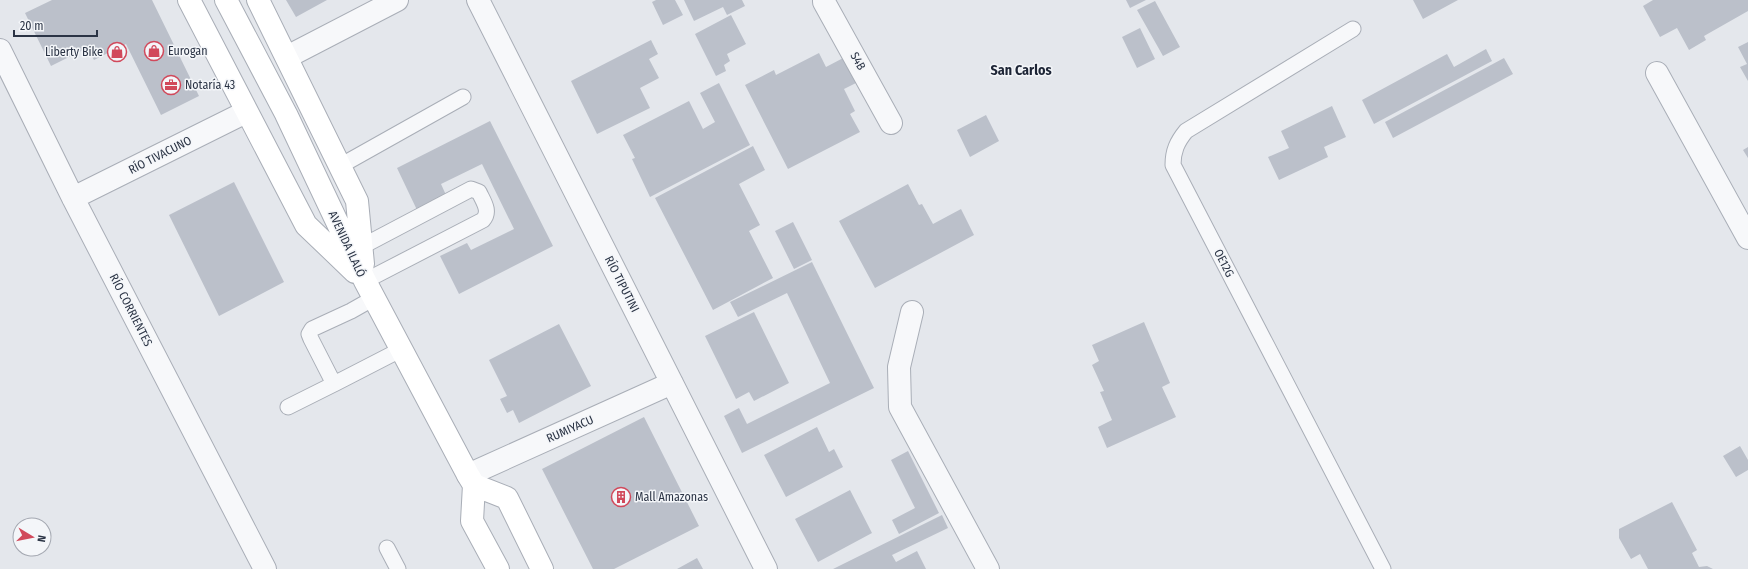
<svg xmlns="http://www.w3.org/2000/svg" width="1748" height="569" viewBox="0 0 1748 569" font-family="'Fira Sans Condensed',sans-serif">
	<style>
		.building { fill: #bbc0ca }
		.lines { fill: none; stroke-linecap: round; stroke-linejoin: round }
		.lane-casing { stroke: #a9aeb7; stroke-width: 17 }
		.street-casing { stroke: #a9aeb7; stroke-width: 24 }
		.secondary-casing { stroke: #a9aeb7; stroke-width: 24 }
		.lane { stroke: #f7f8fa; stroke-width: 15 }
		.street { stroke: #f7f8fa; stroke-width: 22 }
		.secondary { stroke: #fff; stroke-width: 22 }
		.labels { text-anchor: middle; dominant-baseline: central; stroke-width: 3; stroke-linejoin: round; paint-order: stroke }
		.poi-label { font-size: 12px; fill: #2b3445; stroke: #f4f6f9; text-anchor: start }
		.street-label { font-size: 12px; fill: #2b3445; stroke: #f4f6f9 }
		.quarter-label { font-size: 14px; font-weight: bold; fill: #1d2536; stroke: #f4f6f9 }
	</style>
	<rect width="100%" height="100%" fill="#e4e7ec"/>
	<path class="building" d="M52,0h100l47,96 -38,19 -35,-71 -32,16 -7,-12 -36,18 -26,-53z
		M286,0h41l-31,17z
		M656,0h19l8,15 -20,10 -11,-23z
		M684,0h58l3,6 -18,9 -4,-8 -29,14z
		M1126,0h20l-16,8z
		M1413,0h45l-35,19z
		M1653,0h95v11l-44,25 2,4 -17,10 -12,-22 -17,9 -17,-31z
		M1155,1l25,46 -17,9 -26,-46z
		M731,15l15,29 -19,10 3,7 -6,4 2,6 -10,5 -21,-42z
		M1140,28l15,31 -18,9 -15,-31z
		M651,40l7,14 -9,5 10,19 -19,10 10,20 -53,26 -26,-53z
		M1748,42v39l-8,-14 7,-3 -9,-17z
		M1486,49l6,12 -118,63 -12,-24 85,-46 7,13z
		M819,53l7,14 21,-11 13,25 -16,8 11,22 -5,3 10,18 -72,37 -43,-84 29,-15 2,5z
		M1504,58l9,16 -120,64 -8,-16z
		M719,83l31,62 -100,52 -18,-38 3,-1 -12,-23 66,-34 14,28 12,-7 -15,-29z
		M1332,106l14,31 -22,10 4,10 -49,23 -11,-23 21,-9 -8,-17z
		M986,115l13,26 -29,16 -13,-27z
		M490,121l63,125 -94,48 -19,-38 27,-13 4,7 43,-21 -32,-65 -41,20 5,11 -29,15 -20,-42z
		M753,146l12,24 -26,14 21,41 -11,6 24,47 -60,32 -58,-112z
		M1748,147v11l-5,-8z
		M234,182l50,100 -65,34 -50,-101z
		M908,184l11,21 3,-1 11,20 28,-15 13,26 -99,53 -36,-67z
		M793,222l19,38 -18,9 -19,-38z
		M812,262l62,126 -132,65 -18,-37 15,-8 8,16 83,-41 -43,-90 -49,24 -8,-15z
		M754,312l35,71 -35,18 -5,-9 -13,7 -31,-63z
		M1144,322l26,61 -8,4 14,30 -69,31 -9,-21 14,-7 -12,-28 4,-1 -12,-26 7,-4 -7,-16z
		M559,324l32,62 -72,37 -6,-13 -6,3 -7,-14 7,-3 -18,-36z
		M644,417l55,109 -85,43h-21l-51,-100z
		M817,427l12,25 5,-3 9,18 -57,30 -22,-42z
		M1740,446l8,14v10l-12,7 -13,-21z
		M908,451l31,62 -40,21 -7,-14 23,-12 -24,-48z
		M850,490l22,43 -54,29 -23,-43z
		M1672,502l25,48 -5,3 7,14 8,-1 6,3h-65l-8,-15 -9,5 -12,-21v-9z
		M942,515l6,13 -56,27 4,7 21,-11 9,18h-93z
		M697,558l6,11h-26z"/>
	<g class="lines">
		<defs>
			<path id="lane" d="M1353,29l-167,102c-9,11 -13,20 -13,34l210,404
				M340,166l123,-69
				M361,247l110,-58 8,3c4,9 12,19 4,28l-118,61
				M334,384l68,-35
				M288,407l46,-23 -23,-45 -2,-5 3,-5 39,-18 23,-13
				M387,548l11,21"/>
			<path id="street" d="M478,0l288,569
				M824,0v2l67,121
				M0,50l73,148 192,371
				M287,57l110,-57
				M1657,73l91,165
				M73,198l173,-86
				M912,312l-13,55 1,40 88,162
				M468,475l204,-92"/>
			<path id="secondary" d="M189,0l117,225 49,47
				M226,0l60,114 79,167 103,194 6,10 33,13 35,71
				M258,0l99,201 6,63
				M474,485l-2,36 26,48"/>
		</defs>
		<use href="#lane" class="lane-casing"/>
		<use href="#street" class="street-casing"/>
		<use href="#secondary" class="secondary-casing"/>
		<use href="#lane" class="lane"/>
		<use href="#street" class="street"/>
		<use href="#secondary" class="secondary"/>
	</g>
	<defs>
		<symbol id="shop-ring" viewBox="-11 -11 22 22"><circle r="9.5" fill="#f4f6f9" stroke="#d1495b" stroke-width="1.5"/><path d="M-5-2.5h2.3a2.7 3.5 0 0 1 5.4 0H5L5.5 6h-11ZM-1.5-2.5h3a1.5 2.3 0 0 0-3 0Z" fill="#d1495b"/></symbol>
		<symbol id="office-ring" viewBox="-11 -11 22 22"><circle r="9.5" fill="#f4f6f9" stroke="#d1495b" stroke-width="1.5"/><path d="M-6-3h4V-5.5h4V-3h4V5H-6ZM-1-4.5V-3h2v-1.5ZM-6 0V1H6V0Z" fill="#d1495b"/></symbol>
		<symbol id="building-ring" viewBox="-11 -11 22 22"><circle r="9.5" fill="#f4f6f9" stroke="#d1495b" stroke-width="1.5"/><path d="M-4-6H4V6H1V3H-1V6H-4ZM-2.5-4.3h1.7v1.8h-1.7ZM.8-4.3h1.7v1.8H.8ZM-2.5-1h1.7V.8h-1.7ZM.8-1h1.7V.8H.8Z" fill="#d1495b"/></symbol>
	</defs>
	<g fill-rule="evenodd">
		<use href="#shop-ring" x="143" y="40" width="22" height="22"/>
		<use href="#shop-ring" x="106" y="41" width="22" height="22"/>
		<use href="#office-ring" x="160" y="74" width="22" height="22"/>
		<use href="#building-ring" x="610" y="486" width="22" height="22"/>
	</g>
	<g class="labels">
		<g class="poi-label">
			<text x="168" y="51">Eurogan</text>
			<text x="103" y="52" text-anchor="end">Liberty Bike</text>
			<text x="185" y="85">Notaría 43</text>
			<text x="635" y="497">Mall Amazonas</text>
		</g>
		<g class="street-label">
			<text transform="translate(858 61) rotate(61)">S4B</text>
			<text transform="translate(160 155) rotate(-27)">RÍO TIVACUNO</text>
			<text transform="translate(347 244) rotate(65)">AVENIDA ILALÓ</text>
			<text transform="translate(1224 263) rotate(63)">OE12G</text>
			<text transform="translate(622 284) rotate(63)">RÍO TIPUTINI</text>
			<text transform="translate(131 310) rotate(63)">RÍO CORRIENTES</text>
			<text transform="translate(570 429) rotate(-24)">RUMIYACU</text>
		</g>
		<g class="quarter-label">
			<text x="1021" y="70">San Carlos</text>
		</g>
	</g>
	<g transform="translate(32 537) rotate(100)"><circle r="19" fill="#f4f6f9" stroke="#a4a8b1"/>
	<path d="M0-3L7 15L0 10L-7 15Z" fill="#d1495b"/>
	<text y="-6" font-size="11" font-weight="bold" text-anchor="middle" fill="#2b3445">N</text>
	</g>
	<path d="M14 30v6h83v-6" fill="none" stroke="#2b3445" stroke-width="2"/>
	<text x="20" y="30" font-size="12" fill="#2b3445" stroke="#f4f6f9" stroke-width="3" paint-order="stroke">20 m</text>
</svg>
